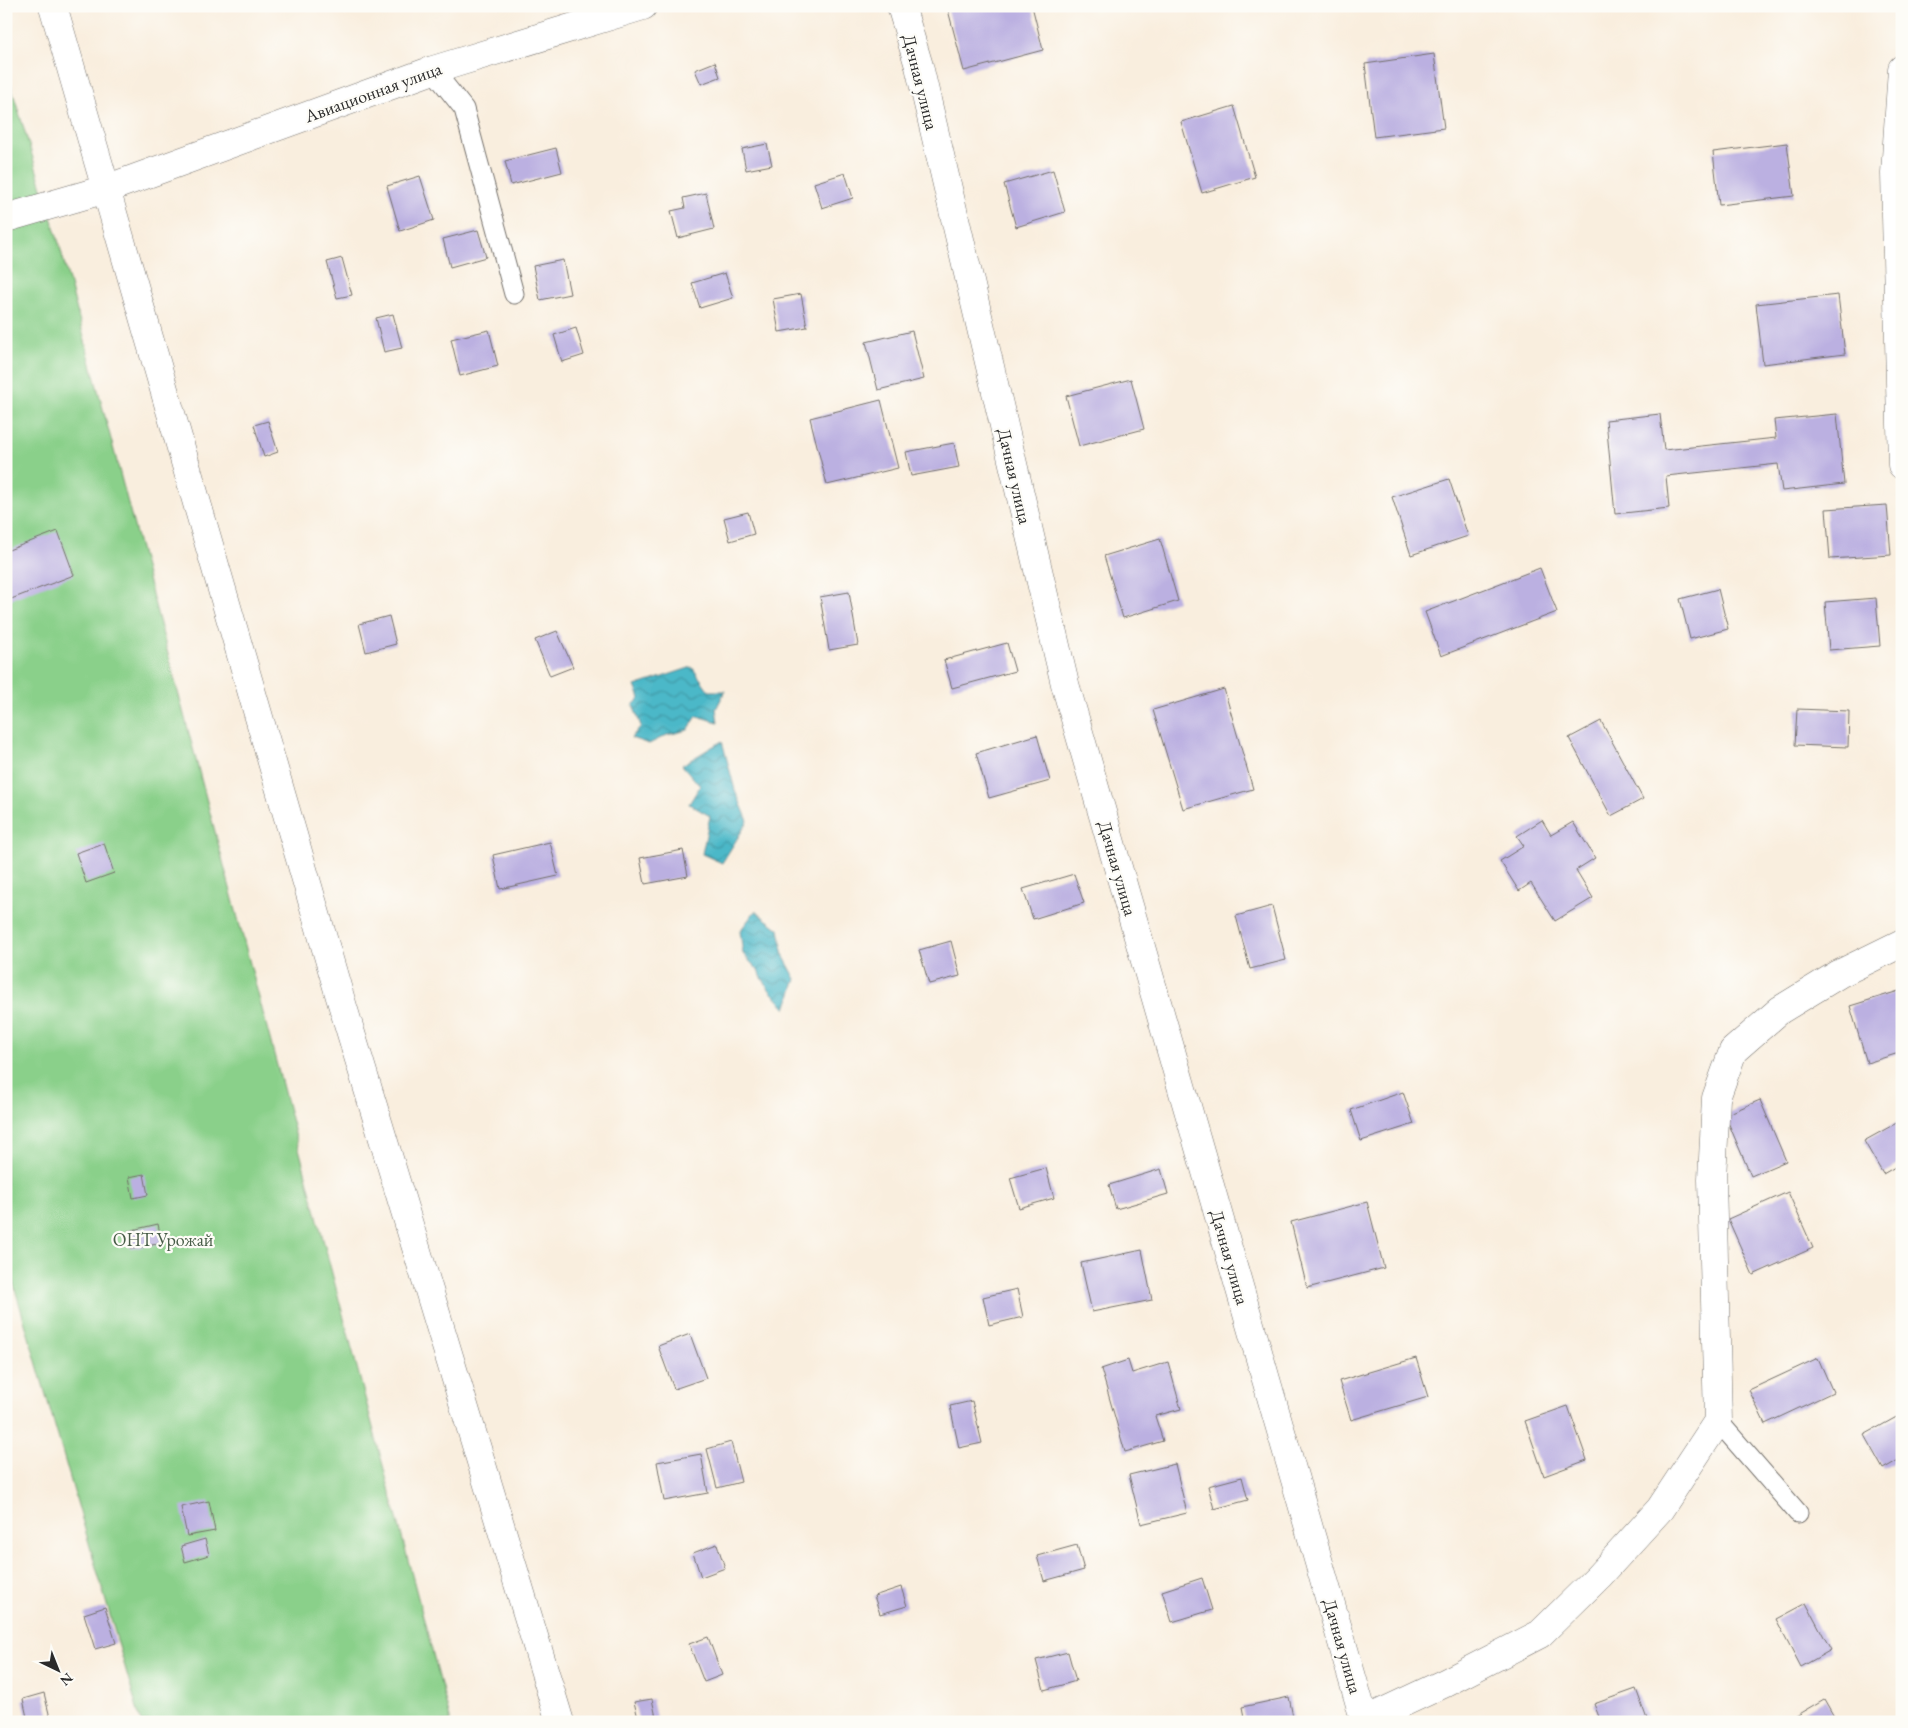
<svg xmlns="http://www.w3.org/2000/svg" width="1908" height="1728" viewBox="0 0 1908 1728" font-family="'EB Garamond',serif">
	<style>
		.green { fill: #8ad08a; stroke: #5a7e5a }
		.water { fill: url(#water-waves); stroke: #3c727a }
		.building { fill: #bbb0e1 }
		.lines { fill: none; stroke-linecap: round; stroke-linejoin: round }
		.service-casing { stroke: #736f6a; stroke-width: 21 }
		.minor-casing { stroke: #736f6a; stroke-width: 29 }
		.tertiary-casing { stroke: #736f6a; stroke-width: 29 }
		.service { stroke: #fff; stroke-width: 19 }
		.minor { stroke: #fff; stroke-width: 28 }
		.tertiary { stroke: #fff; stroke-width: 28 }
		.labels { text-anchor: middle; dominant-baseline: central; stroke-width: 4.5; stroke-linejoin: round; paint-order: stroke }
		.street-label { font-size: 18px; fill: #2b2b2b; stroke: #fdfcf7 }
		.park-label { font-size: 18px; fill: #485d48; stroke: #fdfcf7 }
	</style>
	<defs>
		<pattern id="water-waves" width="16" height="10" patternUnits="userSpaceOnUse" patternTransform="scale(1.25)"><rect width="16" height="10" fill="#4cb8c8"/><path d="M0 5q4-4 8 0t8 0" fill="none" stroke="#3f96a3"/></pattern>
	</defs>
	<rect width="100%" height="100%" fill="#fdfcf7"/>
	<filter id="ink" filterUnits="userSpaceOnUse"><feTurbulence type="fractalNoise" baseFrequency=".02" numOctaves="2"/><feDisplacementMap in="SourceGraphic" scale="10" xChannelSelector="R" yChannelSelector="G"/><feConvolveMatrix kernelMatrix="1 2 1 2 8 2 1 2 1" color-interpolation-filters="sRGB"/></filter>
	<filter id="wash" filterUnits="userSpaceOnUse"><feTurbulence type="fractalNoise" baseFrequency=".0096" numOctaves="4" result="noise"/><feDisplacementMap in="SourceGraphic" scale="20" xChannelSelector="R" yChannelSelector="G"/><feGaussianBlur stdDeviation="1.12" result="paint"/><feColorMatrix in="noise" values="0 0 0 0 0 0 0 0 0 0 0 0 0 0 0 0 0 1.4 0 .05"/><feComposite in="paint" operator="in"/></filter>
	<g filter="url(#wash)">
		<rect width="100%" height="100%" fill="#f9eede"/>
		<path class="green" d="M6,70l53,173 392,1479h-310l-135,-464z"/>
		<path class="water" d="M692,667l17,24h16l-9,18 2,13 -21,-6 -9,14 -21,5 -18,9 -18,-6 10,-12 -8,-21 7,-7 -5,-12z
			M722,741l13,49 13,31 -26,42 -20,-9 8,-38 -21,-12 11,-18 -18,-21z
			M755,911l24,18 5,28 12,22 -10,30 -18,-21 -11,-19 -14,-15 -3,-23z"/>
		<g id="blocks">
			<path class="building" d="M962,6h70l11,44 -79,21 -16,-61z
				M1434,54l10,74 -70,9 -9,-73z
				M715,62l5,15 -19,7 -6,-14z
				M1234,106l21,71 -53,16 -21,-71z
				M1787,143l7,53 -75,9 -6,-53z
				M767,144l5,21 -26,5 -4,-21z
				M556,148l6,24 -51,13 -6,-24z
				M1053,170l12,42 -49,15 -12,-43z
				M845,173l8,25 -31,10 -8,-25z
				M420,176l14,44 -34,11 -13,-45z
				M706,193l8,36 -36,9 -7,-27 14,-3 -2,-10z
				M478,230l8,27 -36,10 -7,-28z
				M342,258l10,37 -15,3 -10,-36z
				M563,260l7,34 -30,6 -7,-34z
				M725,273l8,25 -33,10 -8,-25z
				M801,294l6,33 -28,5 -6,-33z
				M1838,295l7,59 -82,10 -7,-60z
				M393,314l9,34 -18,4 -8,-34z
				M576,328l8,27 -22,7 -8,-27z
				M489,330l9,36 -38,10 -9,-37z
				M912,331l12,48 -46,11 -12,-48z
				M1131,379l13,50 -65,17 -13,-50z
				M881,400l17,68 -71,17 -17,-67z
				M1660,414l4,36 112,-12 -2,-18 63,-6 7,70 -62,7 -4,-27 -112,12 3,32 -54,6 -9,-94z
				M268,421l10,31 -14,5 -10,-32z
				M954,443l5,24 -48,9 -5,-24z
				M1449,479l19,57 -57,19 -19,-58z
				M1887,505l4,50 -61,4 -4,-50z
				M748,512l6,22 -24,7 -6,-23z
				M58,531l16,44 -68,26v-50z
				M1160,539l18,62 -55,17 -19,-62z
				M1540,568l17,44 -116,44 -16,-44z
				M1718,589l10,40 -38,10 -10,-40z
				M849,592l9,53 -29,5 -9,-53z
				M1876,598l4,48 -51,4 -4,-48z
				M389,616l7,28 -30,8 -7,-28z
				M557,631l16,36 -23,9 -15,-36z
				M1007,643l8,28 -63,17 -8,-28z
				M1224,689l29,100 -70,20 -30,-99z
				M1797,709l52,2 -1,36 -53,-2z
				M1601,721l42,78 -32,17 -42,-78z
				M1037,735l13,46 -61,17 -13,-45z
				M1542,820l9,15 22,-13 22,36 -19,12 17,28 -38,23 -24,-38 -12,8 -19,-30 24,-15 -7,-10z
				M550,842l8,34 -58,13 -7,-34z
				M104,843l10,30 -28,10 -10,-30z
				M683,850l5,26 -43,8 -5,-26z
				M1074,874l10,29 -51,16 -10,-30z
				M1272,906l14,54 -36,9 -14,-53z
				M951,941l9,35 -31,8 -10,-34z
				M1902,990v62l-35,11 -17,-57z
				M1403,1092l11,32 -53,17 -10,-31z
				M1760,1100l26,61 -35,15 -26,-61z
				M1902,1120v43l-19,11 -19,-33z
				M1046,1168l8,30 -35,10 -9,-30z
				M1161,1169l7,25 -52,15 -7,-24z
				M144,1174l4,21 -15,3 -4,-21z
				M1788,1192l25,56 -60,27 -25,-56z
				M1367,1202l17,66 -77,20 -16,-66z
				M158,1224l4,19 -31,6 -3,-18z
				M1142,1250l10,50 -60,12 -11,-49z
				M1017,1289l6,28 -34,8 -6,-28z
				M690,1334l16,44 -32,11 -16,-43z
				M1416,1358l12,39 -77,23 -12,-39z
				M1818,1358l15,34 -68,32 -16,-34z
				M1128,1360l4,13 36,-11 13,47 -26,7 8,25 -38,11 -24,-83z
				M972,1401l10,42 -23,5 -9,-42z
				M1568,1406l19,54 -43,16 -19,-55z
				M1902,1414v44l-19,11 -19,-34z
				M731,1442l10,40 -24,6 -10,-39z
				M701,1454l7,39 -44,8 -7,-39z
				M1175,1464l12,49 -46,11 -12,-49z
				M1242,1477l6,23 -34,9 -6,-23z
				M209,1501l6,30 -28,5 -6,-29z
				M205,1539l4,16 -24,7 -4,-16z
				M717,1544l8,24 -24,9 -8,-24z
				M1077,1545l7,25 -40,11 -7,-25z
				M1202,1578l10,32 -40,12 -10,-31z
				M901,1587l6,19 -27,8 -6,-18z
				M1806,1603l25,47 -30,17 -25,-48z
				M105,1607l11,36 -21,6 -11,-35z
				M708,1637l14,38 -18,7 -15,-38z
				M1068,1652l8,29 -32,9 -8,-30z
				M1636,1689l12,33h-47l-7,-18z
				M44,1693l7,29h-23l-5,-23z
				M1289,1697l5,25h-49l-3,-15z
				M652,1699l5,23h-18l-5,-20z
				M1824,1699l13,23h-52z"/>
		</g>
	</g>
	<g filter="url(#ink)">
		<use href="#blocks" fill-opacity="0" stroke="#736f6a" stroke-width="1"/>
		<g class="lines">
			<defs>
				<path id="service" d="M433,70l31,39 50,185
					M1718,1421l80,92"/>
				<path id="minor" d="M53,6l287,991 220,725
					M901,6l18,60 146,618 300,1038
					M1902,69l-7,104 7,292
					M6,218l100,-29
					M1364,1721l81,-38 95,-49 59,-58 61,-67 58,-88 -6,-242 4,-81 17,-47 47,-41 59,-36 63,-31"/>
				<path id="tertiary" d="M106,189l327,-119 210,-64"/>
			</defs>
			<use href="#service" class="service-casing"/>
			<use href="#minor" class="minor-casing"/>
			<use href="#tertiary" class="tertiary-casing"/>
			<use href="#service" class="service"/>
			<use href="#minor" class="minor"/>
			<use href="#tertiary" class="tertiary"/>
		</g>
	</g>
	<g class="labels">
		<g class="street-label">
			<text transform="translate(921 82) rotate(76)">Дачная улица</text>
			<text transform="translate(373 92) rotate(-20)">Авиационная улица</text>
			<text transform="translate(1015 476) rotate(77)">Дачная улица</text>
			<text transform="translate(1118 868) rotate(74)">Дачная улица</text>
			<text transform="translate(1230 1257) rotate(74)">Дачная улица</text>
			<text transform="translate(1343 1646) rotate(74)">Дачная улица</text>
		</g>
		<g class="park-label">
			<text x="163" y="1239">ОНТ Урожай</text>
		</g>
	</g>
	<rect width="1908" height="1728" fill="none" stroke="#fdfcf7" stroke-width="25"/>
	<g transform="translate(58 1670) rotate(137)" stroke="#fdfcf7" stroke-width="4" paint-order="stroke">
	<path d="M0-4L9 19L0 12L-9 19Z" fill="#2b2b2b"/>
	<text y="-8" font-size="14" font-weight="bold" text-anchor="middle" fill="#2b2b2b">N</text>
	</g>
</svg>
